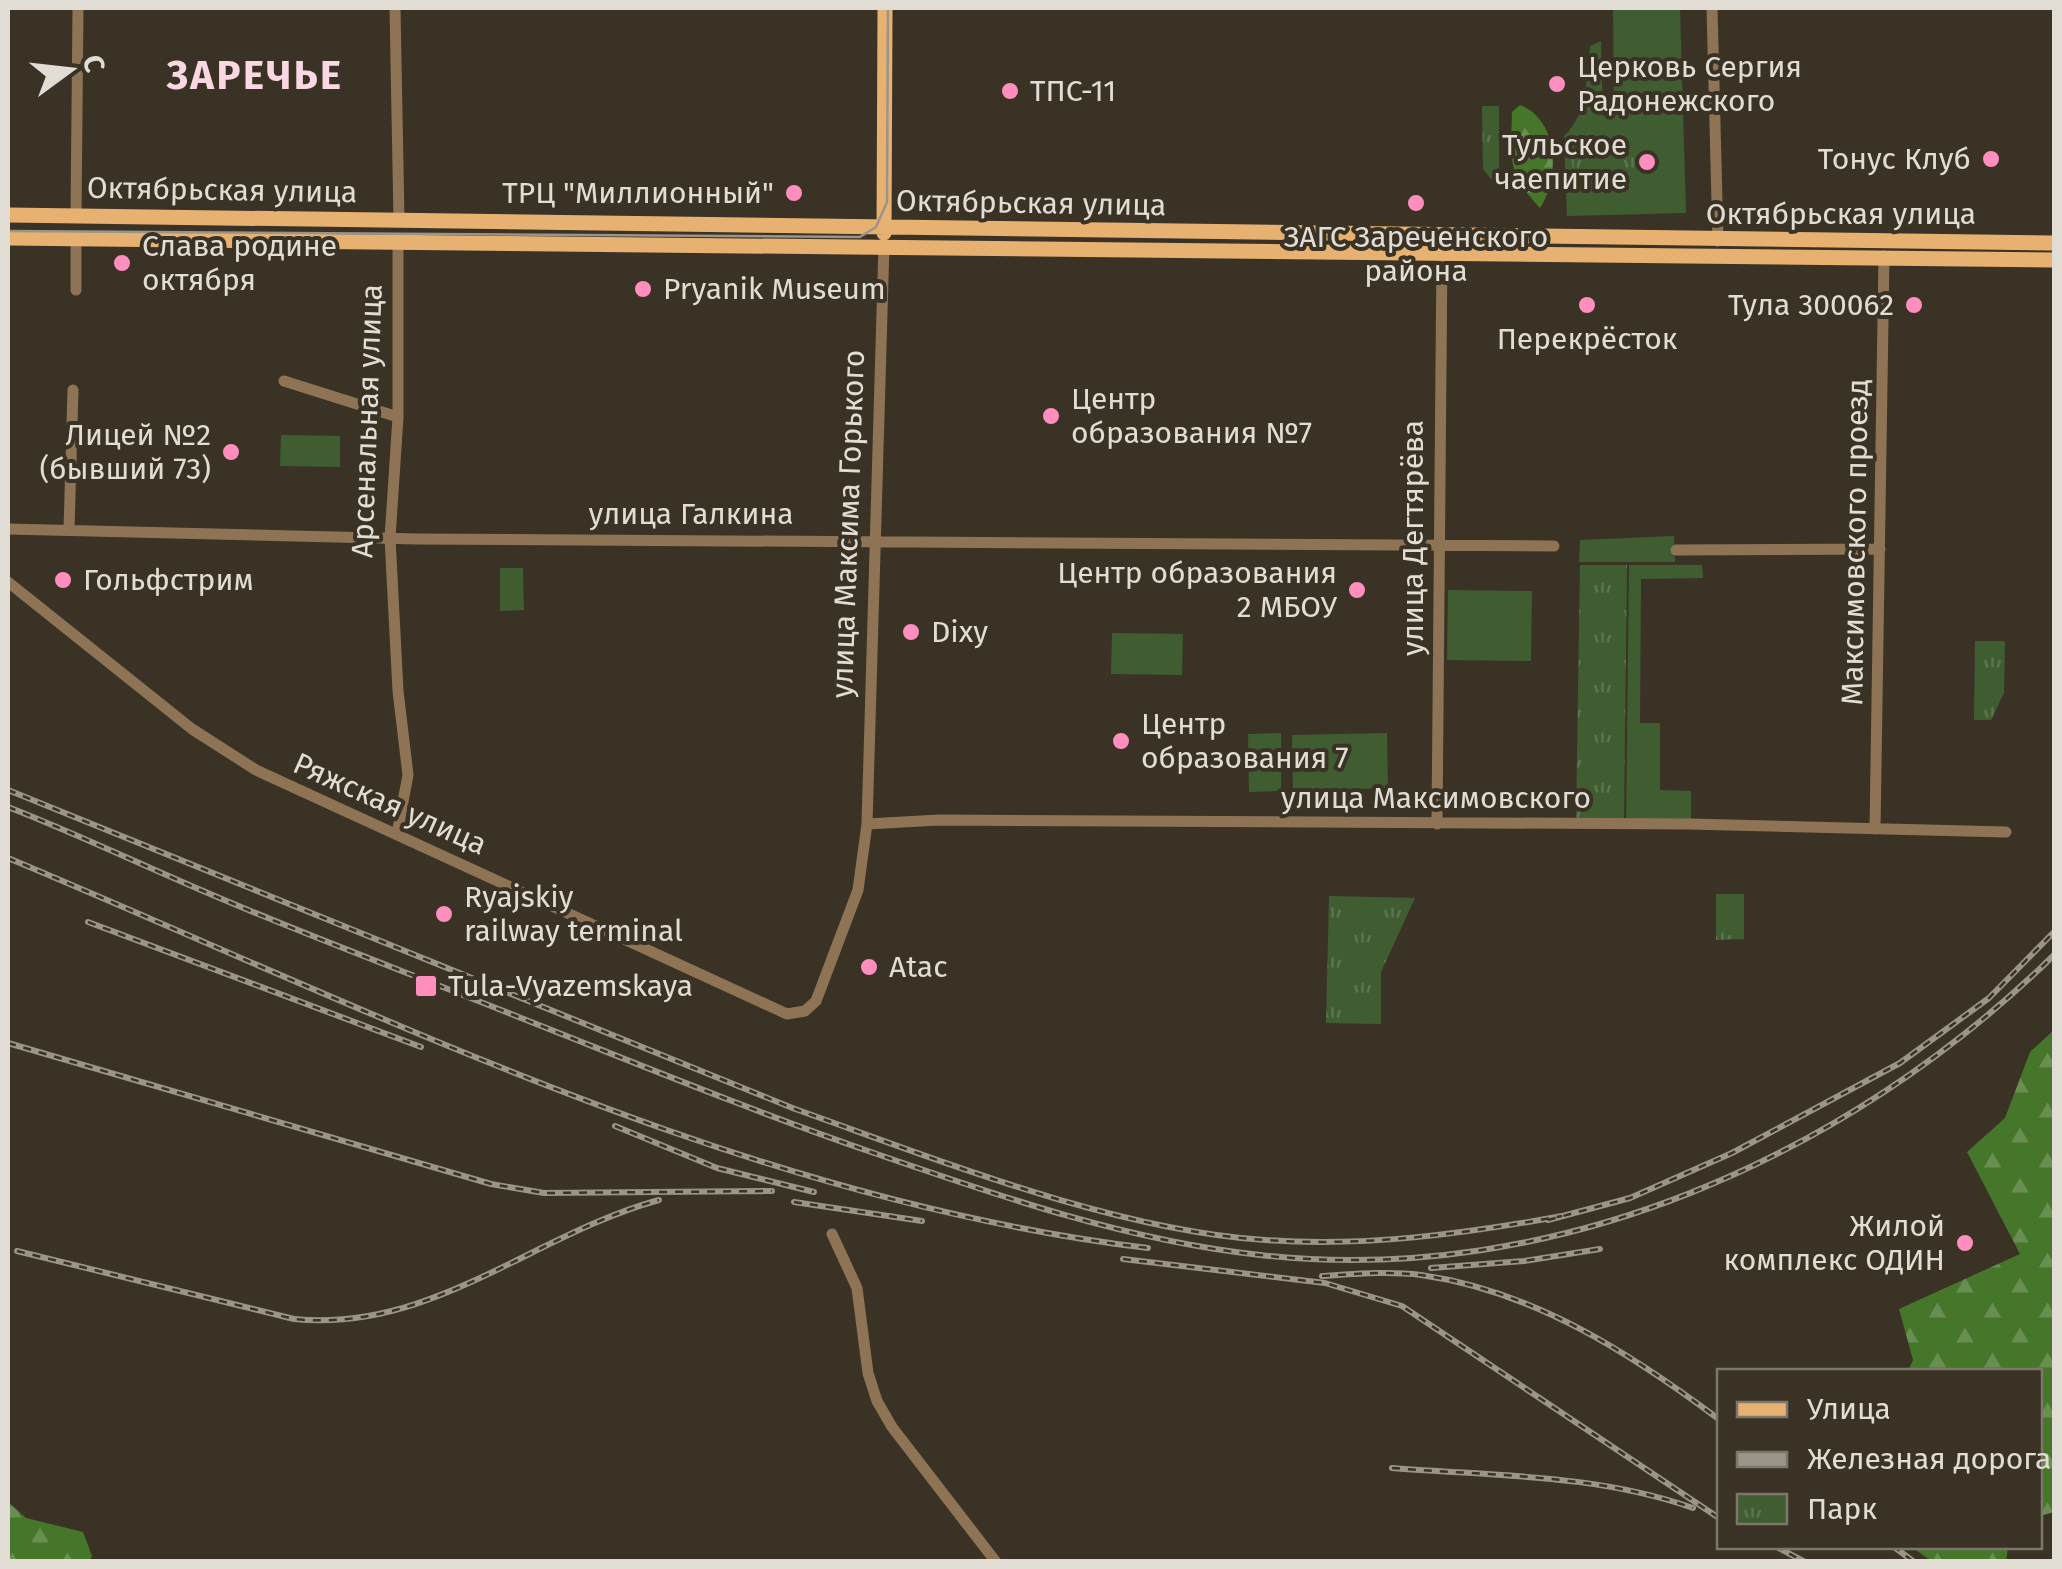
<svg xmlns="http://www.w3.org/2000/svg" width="2062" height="1569" viewBox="0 0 2062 1569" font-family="'Fira Sans',sans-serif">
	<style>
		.grass { fill: #405d32 }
		.forest { fill: url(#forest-firs) }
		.park { fill: url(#park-tufts) }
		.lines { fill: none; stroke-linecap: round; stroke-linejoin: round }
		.minor { stroke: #8e7455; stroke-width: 11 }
		.major { stroke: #e7b271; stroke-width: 15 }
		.tram { stroke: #9a9489; stroke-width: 2.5 }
		.rail-casing { stroke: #9a9489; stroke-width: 6 }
		.rail { stroke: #3a3325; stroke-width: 2.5; stroke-dasharray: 8; stroke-linecap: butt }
		.poi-dot { fill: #fe8ebe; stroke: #3a3325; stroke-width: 4 }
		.labels { text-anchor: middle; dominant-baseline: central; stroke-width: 8; stroke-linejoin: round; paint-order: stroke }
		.poi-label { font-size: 30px; fill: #e2ddd4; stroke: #3a3325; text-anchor: start }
		.street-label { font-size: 30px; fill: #e2ddd4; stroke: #3a3325 }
		.district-label { font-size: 40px; font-weight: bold; letter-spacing: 2.5px; fill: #f9d8e4; stroke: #3a3325 }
	</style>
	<defs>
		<pattern id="forest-firs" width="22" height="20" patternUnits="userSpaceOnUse" patternTransform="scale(2.5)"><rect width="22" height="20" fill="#457629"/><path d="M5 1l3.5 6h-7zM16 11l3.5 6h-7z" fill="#688f51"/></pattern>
		<pattern id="park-tufts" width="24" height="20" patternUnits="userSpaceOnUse" patternTransform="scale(2.5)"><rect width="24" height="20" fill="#405d32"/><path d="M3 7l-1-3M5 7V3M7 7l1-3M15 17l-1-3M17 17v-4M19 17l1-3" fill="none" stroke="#5b744f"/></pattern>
	</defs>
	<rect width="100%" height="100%" fill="#3a3325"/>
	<path class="grass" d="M1613,8h67l6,205 -119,3 -3,-80c24,-22 23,-60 26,-90l11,-5 2,75h11z
		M281,435l59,1v31l-60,-1z
		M1674,536l1,26h-96l1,-22z
		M1629,565h73l1,13 -62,1 -1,144h20v67l31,1v32h-65z
		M500,568h23l1,42 -24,1z
		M1448,590l84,1 -1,70 -84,-1z
		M1112,633l71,1 -1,41 -71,-1z
		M1281,733v58l-32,1 -1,-58z
		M1387,733l1,55 -95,3 -1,-56z"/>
	<path class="forest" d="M1520,105c39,15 40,73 20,103 -34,-36 -29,-49 -28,-96z
		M2054,1030v482l-14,4v-144l-132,-1 5,-11 -14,-51 121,-55 -53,-102 38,-34 25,-66z
		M8,1502l18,16 57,14 9,24 -2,5h-82z
		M1912,1547h96l-2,15 -75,-1z"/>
	<path class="park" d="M1482,106h17v61l-7,13 -9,-11z
		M1635,156l3,47 -64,3 -2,-49z
		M1580,565h47l-3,258 -48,-1z
		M1975,641h30l-1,52 -13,27h-17z
		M1716,894h28v45l-28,1z
		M1329,896l86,2 -34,74v52l-55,-1z"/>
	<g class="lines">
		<path class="minor" d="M395,8l4,212
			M1712,8l6,233
			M76,215l2,-207
			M76,238v52
			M284,381l114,36
			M8,529l409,10 1137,7
			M69,530l4,-140
			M1676,550l204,-1
			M8,582l184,147 64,41 531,244 18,-3 11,-10 42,-111 9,-66 17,-579
			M867,824l72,-4 750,4 317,8
			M1437,824l5,-571
			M1875,829l9,-573
			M397,834l11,-59 -10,-84 -8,-153 8,-121v-176
			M832,1234l25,54 11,85 9,28 15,26 104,135"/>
		<path class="major" d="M8,215l2046,28
			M884,233l1,-225
			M8,238l2046,22"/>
		<path class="tram" d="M8,231l852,6 16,-10 11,-25 1,-194"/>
		<defs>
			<path id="rail" d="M8,790l787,319c144,51 318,121 470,131 100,7 199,-6 297,-24
				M8,807c72,28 142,62 214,92 99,42 200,79 299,119 117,46 234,94 353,135 125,43 254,88 386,102 294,33 588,-98 794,-300
				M8,858c369,154 738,342 1140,390
				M88,922l333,125
				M8,1043l483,141 53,9 228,-2
				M615,1126l102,42 97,24
				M794,1202l128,19
				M1548,1220l82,-22 102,-45 168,-90 89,-65 65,-66
				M17,1251l277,68c137,14 240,-85 365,-119
				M1123,1259l202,24 77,23 317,212
				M1431,1268l93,-7 76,-12
				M1322,1276c33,-2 66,-5 99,-1 113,16 209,78 299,145
				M1392,1468c101,8 205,6 301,40
				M1775,1546l30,16
				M1893,1546l21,16"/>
		</defs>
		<use href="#rail" class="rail-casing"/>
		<use href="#rail" class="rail"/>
	</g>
	<g class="poi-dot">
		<circle cx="1557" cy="84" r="10"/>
		<circle cx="1010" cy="91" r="10"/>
		<circle cx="1991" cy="159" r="10"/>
		<circle cx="1647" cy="162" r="10"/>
		<circle cx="794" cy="193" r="10"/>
		<circle cx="1416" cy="203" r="10"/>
		<circle cx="122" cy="263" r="10"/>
		<circle cx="643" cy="289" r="10"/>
		<circle cx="1587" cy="305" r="10"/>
		<circle cx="1914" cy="305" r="10"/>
		<circle cx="1051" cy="416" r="10"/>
		<circle cx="231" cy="452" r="10"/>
		<circle cx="63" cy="580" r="10"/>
		<circle cx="1357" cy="590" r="10"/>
		<circle cx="911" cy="632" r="10"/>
		<circle cx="1121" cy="741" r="10"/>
		<circle cx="444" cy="914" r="10"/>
		<circle cx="869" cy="967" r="10"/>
		<rect x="414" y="974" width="24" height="24" rx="5"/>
		<circle cx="1965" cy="1243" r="10"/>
	</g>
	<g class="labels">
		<g class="poi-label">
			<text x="1577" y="67">Церковь Сергия<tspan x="1577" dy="34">Радонежского</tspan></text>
			<text x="1030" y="91">ТПС-11</text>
			<text x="1627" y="145" text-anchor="end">Тульское<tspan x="1627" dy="34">чаепитие</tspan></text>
			<text x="1971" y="159" text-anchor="end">Тонус Клуб</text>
			<text x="774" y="193" text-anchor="end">ТРЦ "Миллионный"</text>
			<text x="1416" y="237" text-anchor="middle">ЗАГС Зареченского<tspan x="1416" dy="34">района</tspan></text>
			<text x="142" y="246">Слава родине<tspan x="142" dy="34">октября</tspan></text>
			<text x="663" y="289">Pryanik Museum</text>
			<text x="1894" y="305" text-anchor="end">Тула 300062</text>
			<text x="1587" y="339" text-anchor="middle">Перекрёсток</text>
			<text x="1071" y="399">Центр<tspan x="1071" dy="34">образования №7</tspan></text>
			<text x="211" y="435" text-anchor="end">Лицей №2<tspan x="211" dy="34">(бывший 73)</tspan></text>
			<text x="1337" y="573" text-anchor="end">Центр образования<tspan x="1337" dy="34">2 МБОУ</tspan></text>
			<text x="83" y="580">Гольфстрим</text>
			<text x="931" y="632">Dixy</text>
			<text x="1141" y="724">Центр<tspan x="1141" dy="34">образования 7</tspan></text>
			<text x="464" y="897">Ryajskiy<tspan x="464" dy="34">railway terminal</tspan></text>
			<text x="889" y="967">Atac</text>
			<text x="448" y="986">Tula-Vyazemskaya</text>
			<text x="1945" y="1226" text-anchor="end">Жилой<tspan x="1945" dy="34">комплекс ОДИН</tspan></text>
		</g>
		<g class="street-label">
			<text transform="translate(222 190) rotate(1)">Октябрьская улица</text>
			<text transform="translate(1031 203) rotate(1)">Октябрьская улица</text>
			<text x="1841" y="214">Октябрьская улица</text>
			<text transform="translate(367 421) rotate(-88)">Арсенальная улица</text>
			<text x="691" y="514">улица Галкина</text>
			<text transform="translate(848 524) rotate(-88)">улица Максима Горького</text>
			<text transform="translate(1413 538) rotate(-90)">улица Дегтярёва</text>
			<text transform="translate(1855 542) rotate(-89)">Максимовского проезд</text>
			<text x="1436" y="798">улица Максимовского</text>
			<text transform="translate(390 804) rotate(24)">Ряжская улица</text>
		</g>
		<g class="district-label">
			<text x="255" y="76">ЗАРЕЧЬЕ</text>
		</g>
	</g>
	<rect width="2062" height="1569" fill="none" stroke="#e2ddd4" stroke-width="20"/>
	<rect x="1717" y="1369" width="325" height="180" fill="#3a3325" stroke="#7d776b" stroke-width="2.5"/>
	<rect x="1737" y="1402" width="50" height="15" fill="#e7b271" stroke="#7d776b" stroke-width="2.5"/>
	<text x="1807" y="1419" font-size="30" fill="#e2ddd4">Улица</text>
	<rect x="1737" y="1452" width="50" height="15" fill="#9a9489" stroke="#7d776b" stroke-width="2.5"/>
	<text x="1807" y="1469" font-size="30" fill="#e2ddd4">Железная дорога</text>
	<rect x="1737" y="1494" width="50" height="30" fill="url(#park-tufts)" stroke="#7d776b" stroke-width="2.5"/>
	<text x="1807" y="1519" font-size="30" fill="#e2ddd4">Парк</text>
	<g transform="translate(70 70) rotate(75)" stroke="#3a3325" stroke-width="8" paint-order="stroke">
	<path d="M0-8L18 38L0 25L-18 38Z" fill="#e2ddd4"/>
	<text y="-15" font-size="28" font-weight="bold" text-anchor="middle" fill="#e2ddd4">С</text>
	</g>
</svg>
